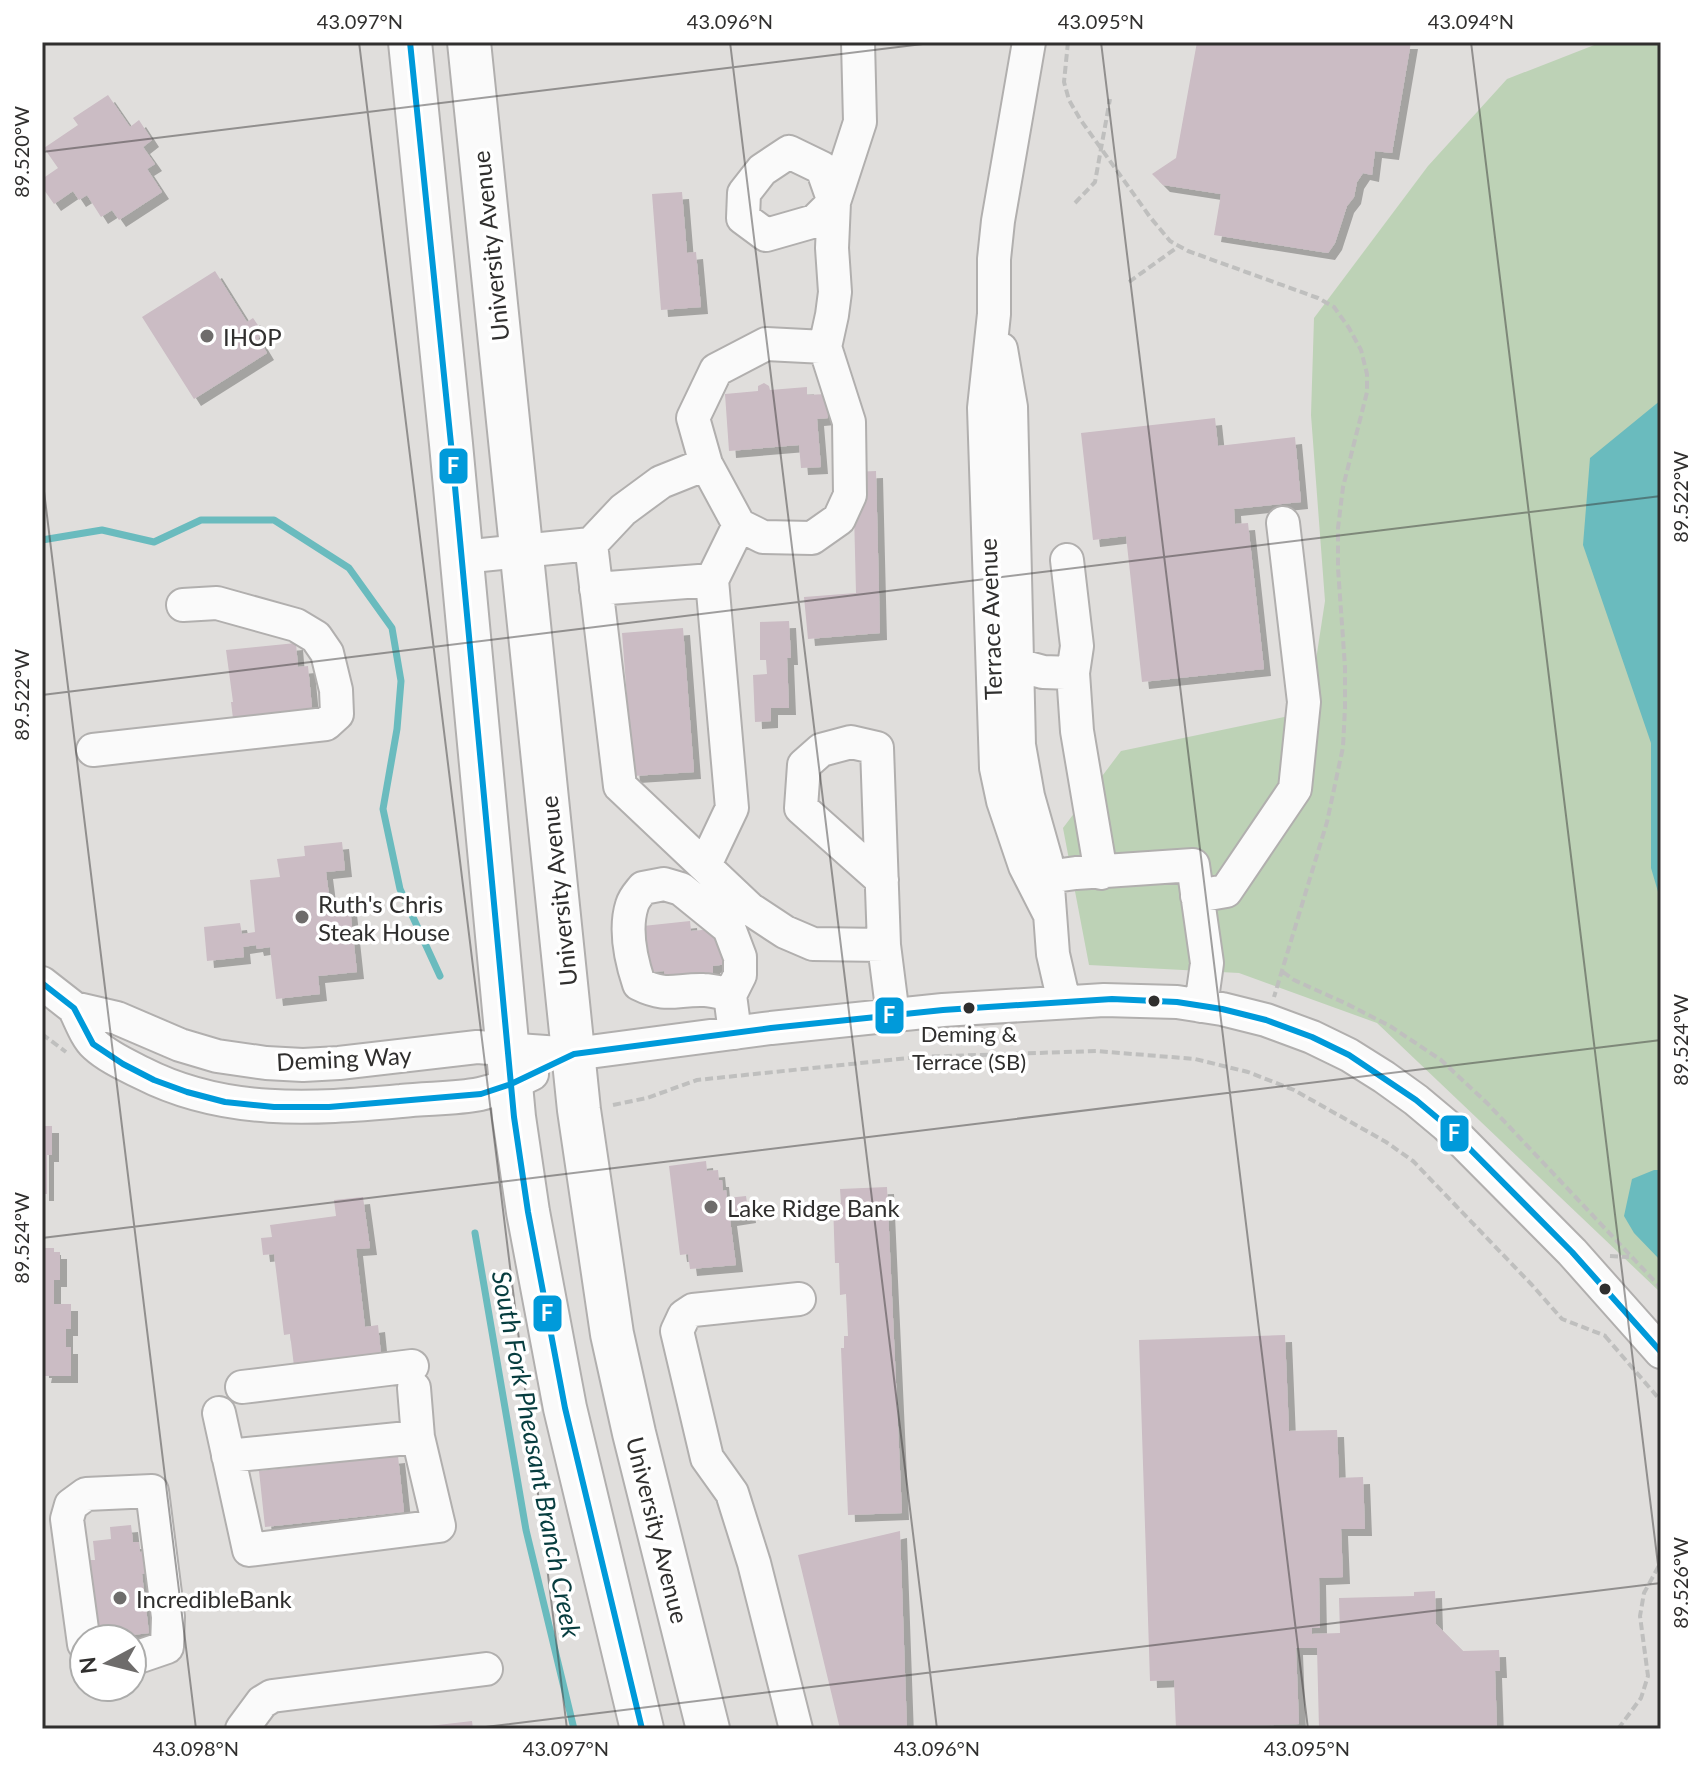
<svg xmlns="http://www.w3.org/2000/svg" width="1703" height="1771" viewBox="0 0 1703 1771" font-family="Lato,sans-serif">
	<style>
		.green { fill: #bdd2b6 }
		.water { fill: #6abbbe }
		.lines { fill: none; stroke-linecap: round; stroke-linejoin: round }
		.stream { stroke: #6abbbe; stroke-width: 7 }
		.building { fill: #cbbcc4; filter: url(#shadow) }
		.minor-casing { stroke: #b1afae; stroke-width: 36 }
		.major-casing { stroke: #b1afae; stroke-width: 46 }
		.path { stroke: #bfbfbe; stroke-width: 4; stroke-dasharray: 8 4; stroke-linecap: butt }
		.minor { stroke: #fafafa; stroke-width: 32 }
		.major { stroke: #fafafa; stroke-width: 42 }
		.bus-1-casing { stroke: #fff; stroke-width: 12 }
		.bus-1 { stroke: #009ada; stroke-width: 6 }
		.ticks { fill: none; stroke: #302f2e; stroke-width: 2; stroke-opacity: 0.45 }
		.poi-dot { fill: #6e6c6b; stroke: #fff; stroke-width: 3 }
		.bus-dot { fill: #302f2e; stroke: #fff; stroke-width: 3 }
		.labels { text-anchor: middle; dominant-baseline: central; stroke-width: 7; stroke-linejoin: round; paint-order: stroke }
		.bus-label { font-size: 22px; fill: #302f2e; stroke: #fff }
		.street-label { font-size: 24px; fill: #302f2e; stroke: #fff }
		.poi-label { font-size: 24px; fill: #302f2e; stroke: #fff; text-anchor: start }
		.water-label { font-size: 26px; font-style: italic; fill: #073d3f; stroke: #fff }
		.line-badge { stroke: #fff; stroke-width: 3 }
		.badge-label { font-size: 22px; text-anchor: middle; font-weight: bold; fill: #fff }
		.neatline { fill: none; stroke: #302f2e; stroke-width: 3 }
		.ticks-label { font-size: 20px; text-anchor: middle; fill: #302f2e }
	</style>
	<defs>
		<filter id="shadow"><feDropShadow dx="7" dy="7" stdDeviation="0" flood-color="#0004"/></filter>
	</defs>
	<rect width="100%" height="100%" fill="#e0dedc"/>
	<path class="green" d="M1602,42h59v1251l-284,-270 -138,-50 -150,-8 -26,-137 58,-77 187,-39 17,-111 -14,-186 3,-97 114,-152 79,-87z"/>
	<path class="water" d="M1661,400v502l-10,-34v-125l-68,-198 7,-87z
		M1654,1170h7v91l-27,-28 -10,-17 8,-37z"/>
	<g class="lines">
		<path class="stream" d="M42,540l60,-10 52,12 47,-22h73l75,48 43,60 9,53 -4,48 -14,80 17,80 40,87
			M475,1233l51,297 48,199"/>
	</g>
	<path class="building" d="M1197,42h214l-19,111 -17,-2 -3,24 -9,-2 -6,9 -3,15 -7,9 -12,37 -7,10 -114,-18 7,-41 -58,-9 -11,-11 24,-16z
		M108,95l22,32 9,-7 13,20 -9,7 12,17 -8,5 15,23 -43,28 -7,-10 -11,7 -14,-22 -8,5 -6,-9 -19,13 -12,-17v-8l16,-11 -14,-20 34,-23 -5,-7z
		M682,192l5,61 9,-1 5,55 -40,3 -9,-116z
		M215,271l32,51 6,-4 11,16 -6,4 9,15 -73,46 -52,-82z
		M764,383l5,3 1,4 37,-3v8l19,-1 2,24 -11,1 4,48 -20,1 -2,-23 -70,6 -4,-57 33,-3v-5z
		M1215,418l3,28 77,-9 6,65 -67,7 1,15 13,-1 16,146 -122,13 -16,-146 -33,4 -12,-107z
		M876,471l4,162 -72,6 -4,-42 52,-4 -3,-121z
		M789,621l2,37h-4l2,50h-18v13l-16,1 -2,-47 14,-1 -1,-14h-6v-38z
		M683,628l11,144 -61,4 -11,-143z
		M296,643l2,24 10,-1 5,52 -79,9 -3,-25h2l-7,-52z
		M342,842l3,28 -19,2 5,38 19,-2 7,64 -39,4 2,18 -44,5 -6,-52 -13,2 -1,-4 -13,2 1,10 -37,4 -3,-34 36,-4 2,11 13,-2 -5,-52 30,-3 -3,-18 28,-3 -1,-10z
		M690,921l1,10 33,-3 3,36 -14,2v7l-48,5 -1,-7 -16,1 -5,-46z
		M42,1126h10v29h-5v39h-5z
		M706,1161l1,10 11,-1 1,10h3l1,11 3,-1 1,8 19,-2 3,20 -19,3 6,46 -46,4 -2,-15 -8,1 -11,-89z
		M887,1187l15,326 -54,2 -7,-167h3v-12h4l-2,-42 -6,1 -1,-32h-4l-2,-60h8l-1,-14z
		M363,1197l7,51 -14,1 9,78 13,-2 4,39 -87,10 -5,-40 -6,1 -10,-81 -11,1 -2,-17 11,-1 -2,-12 66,-9 -2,-16z
		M42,1248h12v4h6v28h-6v24h17v25h-5v18h5v29h-27l1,-5h-3z
		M1285,1335l4,96 48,-1 2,48 24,-1 2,52h-24l2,48 -24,1 1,50h-8v6l28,-1 -1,-35 75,-2v-4l21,-1 1,33 27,27 36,-1 1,21h-5l2,58h-178l-2,-81h-21l3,76 -123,5 -2,-49 -24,1 -11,-341z
		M398,1456l6,56 -139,15 -6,-56z
		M131,1525l2,17h6l1,10 18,-2 3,22 -19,2 7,59 -17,2 1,4h-20v-2l-16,1 -8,-78h6l-2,-19 18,-2 -1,-12z
		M900,1531l7,198h-67l-42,-174z
		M472,1721l1,8h-52v-2z"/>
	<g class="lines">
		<defs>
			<path id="minor" d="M1029,42l-31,179 -4,38v55l-10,94 12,360 7,33 22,65 25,49
				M789,152l33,16 12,34 -19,19 -49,14 -23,-17 1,-25 18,-23z
				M1001,349l10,58 8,338 9,51 18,64 7,94 11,48
				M706,464l-13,-46 23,-48 50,-26 59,3 7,-32 3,-23 -3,-44 2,-46 26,-80 -2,-80
				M739,525l24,12 49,1 27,-19 11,-24 -1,-73 -24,-75
				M591,544l29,242 130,123 35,23 28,12 71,1 9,71
				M462,557l129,-13 32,-34 38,-28 45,-18 33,61 -27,55
				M1067,560l10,86 -4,27
				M596,589l116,-9 20,228 -27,57
				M999,666l18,-1 26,7 30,1 4,58 24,142
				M93,750l233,-26 11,-10 -1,-24 -9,-37 -11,-16 -20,-12 -79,-22 -34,2
				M1047,877l29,-4 117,-8 14,98 -6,43
				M882,880l-81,-72 3,-43 17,-15 30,-8 26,6 7,197
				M1197,896l29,-5 69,-102 9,-87 -21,-179
				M42,983l32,25 43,10 63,27 37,11 49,7 37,2 36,-2 138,-16 97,7 197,-26 172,-18 161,-10 73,2 45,7 44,11 46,17 37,18 35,22 32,23 31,26 125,126 89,100
				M730,995c-9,-2 -18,-5 -26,-5 -28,-1 -37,8 -65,-6 -8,-24 -15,-54 -7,-79 2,-7 7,-12 11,-17l21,-4 17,5 48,39 11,29v18l-10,20 5,38
				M74,1008c6,11 12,29 21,37 13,12 31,20 47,28 82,42 170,36 259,28 26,-3 54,-2 79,-7 18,-4 36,-12 52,-20
				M242,1387l170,-21
				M219,1413l30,137 190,-24 -21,-89 -4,-49
				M228,1456l190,-19
				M84,1644l-17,-125 4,-14 15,-11 66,-3 16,126 -1,30 -35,12
				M242,1729l20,-27 10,-6 214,-27
				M796,1729l-42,-166 -22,-70 -25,-35 -30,-127 7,-15 9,-6 106,-11"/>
			<path id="major" d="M410,42l41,402 63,673 14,95 37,196 77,321
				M469,42l110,1068 33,224 22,99 74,296"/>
		</defs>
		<use href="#minor" class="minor-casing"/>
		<use href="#major" class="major-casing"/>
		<path class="path" d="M1068,42l-4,40 5,18 11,19 70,98 20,24 18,10 130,47 16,9 15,21 12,22 6,24v18l-24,95 -5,41v40l7,99v41l-2,39 -16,75 -53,175
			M1075,203l20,-21 15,-83
			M1129,282l50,-36
			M1283,972l11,8 53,24 43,22 51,34 47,44 173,184
			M42,1034l24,18
			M613,1105l34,-7 50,-18 221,-23 178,-6 99,8 53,13 46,18 92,52 27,19 119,124 30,34 44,17
			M1610,1256l19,1
			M1605,1336l56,65
			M1618,1729l23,-31 7,-22 -8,-60 4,-23 17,-31"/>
		<use href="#minor" class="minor"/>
		<use href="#major" class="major"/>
		<defs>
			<path id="bus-1" d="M410,42l41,402 63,673 14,95 37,196 77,321
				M42,983l32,25 19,36 30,20 31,16 33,12 38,10 49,5h55l152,-13 30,-10 63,-30 197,-26 172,-18 169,-11 65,3 45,7 44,11 46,17 37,18 67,45 31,26 125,126 89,100"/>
		</defs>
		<use href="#bus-1" class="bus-1-casing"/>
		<use href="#bus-1" class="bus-1"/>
	</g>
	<path class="ticks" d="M359,42l208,1687M730,42l207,1687M1101,42l207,1687M1471,42l190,1547M42,152l897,-110M42,475l154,1254M42,695l1619,-199M42,1238l1619,-198M469,1729l1192,-146"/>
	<g class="poi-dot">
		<circle cx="207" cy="336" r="8"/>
		<circle cx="302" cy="917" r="8"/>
		<circle cx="711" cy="1207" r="8"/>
		<circle cx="120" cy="1598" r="8"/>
	</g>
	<g class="bus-dot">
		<circle cx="1154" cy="1001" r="7"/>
		<circle cx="969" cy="1008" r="7"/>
		<circle cx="1605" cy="1289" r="7"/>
	</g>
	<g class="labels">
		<g class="bus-label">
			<text x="969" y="1033">Deming &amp;<tspan x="969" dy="28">Terrace (SB)</tspan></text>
		</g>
		<g class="street-label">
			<text transform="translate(490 246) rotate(-96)">University Avenue</text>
			<text transform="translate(990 619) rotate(-92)">Terrace Avenue</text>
			<text transform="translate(558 891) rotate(-96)">University Avenue</text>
			<text transform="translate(344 1058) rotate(-3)">Deming Way</text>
			<text transform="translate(658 1530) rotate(76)">University Avenue</text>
		</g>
		<g class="poi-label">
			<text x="223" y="336">IHOP</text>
			<text x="318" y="903">Ruth's Chris<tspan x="318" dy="28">Steak House</tspan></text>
			<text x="727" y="1207">Lake Ridge Bank</text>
			<text x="136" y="1598">IncredibleBank</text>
		</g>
		<g class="water-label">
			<text transform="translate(537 1454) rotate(79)">South Fork Pheasant Branch Creek</text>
		</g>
	</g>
	<g class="line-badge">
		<rect x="438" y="447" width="31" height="38" rx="8" fill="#009ada"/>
		<rect x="874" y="996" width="31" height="39" rx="8" fill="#009ada"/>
		<rect x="1439" y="1114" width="31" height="39" rx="8" fill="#009ada"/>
		<rect x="532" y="1294" width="31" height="39" rx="8" fill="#009ada"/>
	</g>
	<g class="badge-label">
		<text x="453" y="474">F</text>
		<text x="889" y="1023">F</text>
		<text x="1454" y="1141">F</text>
		<text x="547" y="1321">F</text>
	</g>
	<rect width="1703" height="1771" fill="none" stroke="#ffffff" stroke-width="88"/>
	<g transform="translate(108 1663) rotate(263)"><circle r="38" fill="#ffffff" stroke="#acacab" stroke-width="2"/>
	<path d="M0-6L14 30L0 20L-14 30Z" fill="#6e6c6b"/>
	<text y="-12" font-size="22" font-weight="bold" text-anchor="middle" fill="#302f2e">N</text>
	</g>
	<rect x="44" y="44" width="1615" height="1683" class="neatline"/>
	<g class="ticks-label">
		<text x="360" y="29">43.097°N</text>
		<text x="730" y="29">43.096°N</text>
		<text x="1101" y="29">43.095°N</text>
		<text x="1471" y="29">43.094°N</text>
		<text transform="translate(22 152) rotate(-90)" y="7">89.520°W</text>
		<text transform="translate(1681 497) rotate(-90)" y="7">89.522°W</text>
		<text transform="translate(22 695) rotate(-90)" y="7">89.522°W</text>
		<text transform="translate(1681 1040) rotate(-90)" y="7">89.524°W</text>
		<text transform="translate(22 1238) rotate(-90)" y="7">89.524°W</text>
		<text transform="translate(1681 1583) rotate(-90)" y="7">89.526°W</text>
		<text x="196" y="1756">43.098°N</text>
		<text x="566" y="1756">43.097°N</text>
		<text x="937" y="1756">43.096°N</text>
		<text x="1307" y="1756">43.095°N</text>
	</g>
</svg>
